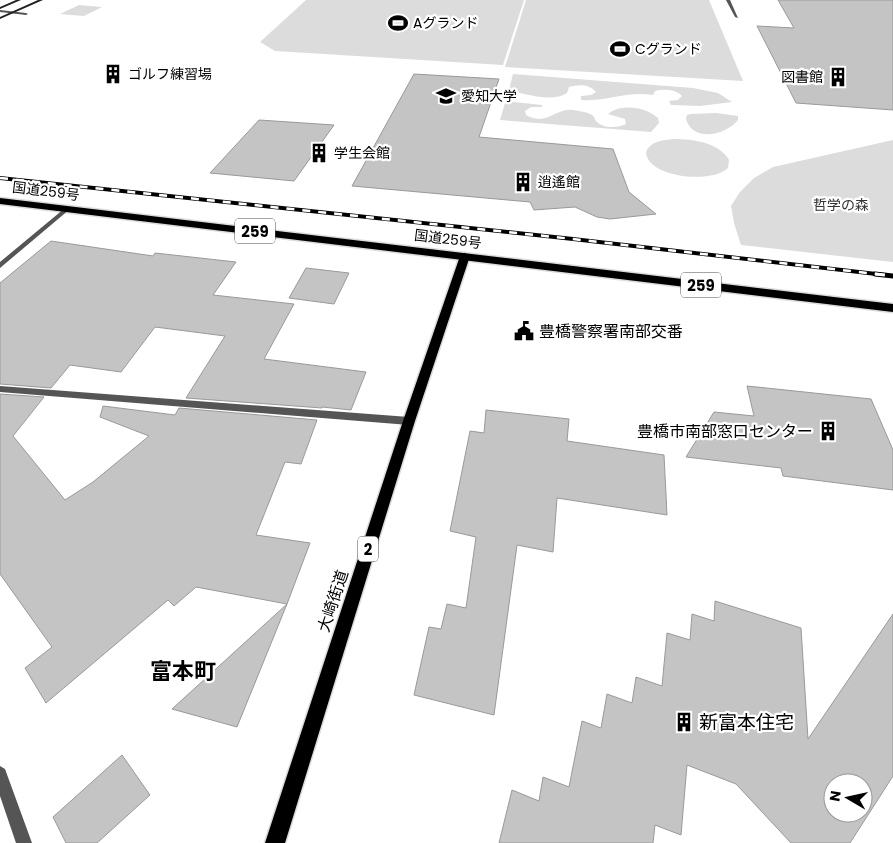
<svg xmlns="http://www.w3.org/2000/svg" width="893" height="843" viewBox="0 0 893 843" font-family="Poppins,'Noto Sans JP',sans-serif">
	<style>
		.green { fill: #dcdcdc }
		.building { fill: #c4c4c4; stroke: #999; fill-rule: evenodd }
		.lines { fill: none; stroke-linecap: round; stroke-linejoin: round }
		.primary-casing { stroke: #dbdbdb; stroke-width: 3 }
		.highway-casing { stroke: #dbdbdb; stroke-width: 3 }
		.street { fill: #555; fill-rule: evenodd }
		.secondary { fill: #222; fill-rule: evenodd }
		.primary { fill: #000; fill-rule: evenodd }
		.highway { fill: #000; fill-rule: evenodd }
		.rail-far1-casing { stroke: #000; stroke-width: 4 }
		.rail-casing { stroke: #000; stroke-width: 5 }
		.rail-far1 { stroke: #fff; stroke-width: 2.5; stroke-dasharray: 8; stroke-linecap: butt }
		.rail { stroke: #fff; stroke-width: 3; stroke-dasharray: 10; stroke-linecap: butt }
		.labels { text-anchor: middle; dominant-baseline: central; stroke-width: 4.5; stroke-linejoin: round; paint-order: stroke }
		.far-poi-label { font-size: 14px; fill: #000; stroke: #fff; text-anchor: start }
		.far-street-label { font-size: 14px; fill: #000; stroke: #fff }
		.far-park-label { font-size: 14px; fill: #333; stroke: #fff }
		.shield { fill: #fff; stroke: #4c4c4c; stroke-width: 1 }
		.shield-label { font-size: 15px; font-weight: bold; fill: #000 }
		.poi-label { font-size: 16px; fill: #000; stroke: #fff; text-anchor: start }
		.street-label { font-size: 16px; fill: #000; stroke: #fff }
		.near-poi-label { font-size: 19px; fill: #000; stroke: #fff; text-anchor: start }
		.near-quarter-label { font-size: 22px; font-weight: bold; fill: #000; stroke: #fff }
	</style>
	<rect width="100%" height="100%" fill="#fff"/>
	<path class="green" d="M306,0h218l-21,65 -228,-14 -15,-9z
		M526,0h183l34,81 -238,-14z
		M79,5l23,2 -18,9 -24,-2z
		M513,74l180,14 25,5 14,9 -32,4 -29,-1 -2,-4 9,-1 4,-4c-7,-7 -18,-7 -27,-5l-2,4c-29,-4 -45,7 -72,5v-4l10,-1 5,-3c-6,-8 -18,-8 -27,-5l-2,6c-14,10 -43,1 -58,-3z
		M514,102l28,3v2h-11l-6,4 1,4c21,12 28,-7 47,-5 6,1 14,2 19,5 5,4 0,1 4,6 7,8 22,7 30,3l-1,-5 -17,-5c13,-11 38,-7 50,4l1,5 -8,9 -151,-12 5,-17z
		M716,113l22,3v4c-12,15 -45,23 -52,-1l1,-4 4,-1z
		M674,139c18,0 45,3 55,21l-1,8c-16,16 -81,10 -82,-16 5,-11 17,-12 28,-13z
		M893,140v122l-152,-17 -7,-22 -3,-17 9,-14 14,-14 19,-11z"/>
	<path class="building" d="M778,0h115v110l-97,-7 -39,-77 37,2z
		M414,74l85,5 -20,58 134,12 16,43 27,22 -46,5 -13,-2 -22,-10 -41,3 -4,-8 -178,-16z
		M259,120l75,5 -40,56 -84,-8z
		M51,241l102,15 2,-3 81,9 -23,33 81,9 -30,55 102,13 -15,38 -29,-3v1l-136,-10 39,-62 -70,-9 -34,45 -51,-7 -19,23 -51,-4v-101z
		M306,268l43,5 -15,31 -45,-6z
		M747,386l124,13 22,51v40l-110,-14 -2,-8 -95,-11 28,-45 40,4z
		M0,394l44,3 -31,39 52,64 28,-18 56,-46 -49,-19 3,-11 72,9 4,-7 138,12 -16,44 -16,-2 -29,73 54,8 -23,61 -50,123 -65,-18 115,-105 -91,-17 -22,19 -6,-6 -122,103 -21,-35 27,-21 -52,-73z
		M486,410l83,9 -2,22 97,14 3,60 -110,-17 -4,54 -36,-7 -23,170 -80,-20 15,-68 12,2 6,-25 19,4 10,-71 -26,-6 20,-100 14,2z
		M715,601l86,27 7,111 85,-125v162l-43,67h-59l-55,-59 -49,-19 -6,70 -26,-10 -2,18h-154l13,-53 27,11 4,-24 26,10 13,-66 19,7 6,-34 25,9 4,-26 26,9 5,-53 23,7 2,-26 22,7zM833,783h30v30h-30z
		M122,755l28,40 -53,48h-31l-13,-26z"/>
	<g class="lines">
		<defs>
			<path id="primary" d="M465,253l5,3 -55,165 -130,422h-20l138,-422 57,-165z"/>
			<path id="highway" d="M0,198l893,106v8l-893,-108z"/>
		</defs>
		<use href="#primary" class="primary-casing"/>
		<use href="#highway" class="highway-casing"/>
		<path class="street" d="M726,0h4l8,18 -3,-1z
			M0,10l26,3 2,1 -2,1 -26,-3z
			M65,208l5,1 -70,59v-6z
			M0,386l409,31 4,1 1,3 -1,3 -4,1 -409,-33z
			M0,766l5,3 27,74h-16l-16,-47z"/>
		<path class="secondary" d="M16,0h5l-21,9v-2z
			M38,0h5l-43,19v-2z"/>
		<use href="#primary" class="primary"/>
		<use href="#highway" class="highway"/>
		<defs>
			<path id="rail-far1" d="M0,178l573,61 312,36"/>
			<path id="rail" d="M875,274l18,2"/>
		</defs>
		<use href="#rail-far1" class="rail-far1-casing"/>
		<use href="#rail" class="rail-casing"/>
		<use href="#rail-far1" class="rail-far1"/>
		<use href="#rail" class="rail"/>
	</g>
	<defs>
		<symbol id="stadium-bare" viewBox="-9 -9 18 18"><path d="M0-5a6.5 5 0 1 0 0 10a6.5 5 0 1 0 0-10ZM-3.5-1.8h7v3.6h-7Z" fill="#000" stroke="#fff" stroke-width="2.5" paint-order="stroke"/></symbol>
		<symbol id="building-bare" viewBox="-9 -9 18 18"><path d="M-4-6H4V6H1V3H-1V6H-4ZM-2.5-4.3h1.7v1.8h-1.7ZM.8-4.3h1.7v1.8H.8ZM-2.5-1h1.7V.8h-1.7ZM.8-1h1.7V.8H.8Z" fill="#000" stroke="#fff" stroke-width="2.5" paint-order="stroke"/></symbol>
		<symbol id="university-bare" viewBox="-9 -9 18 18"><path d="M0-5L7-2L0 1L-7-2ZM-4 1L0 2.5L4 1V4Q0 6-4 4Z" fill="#000" stroke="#fff" stroke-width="2.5" paint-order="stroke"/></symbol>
		<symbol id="civic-bare" viewBox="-9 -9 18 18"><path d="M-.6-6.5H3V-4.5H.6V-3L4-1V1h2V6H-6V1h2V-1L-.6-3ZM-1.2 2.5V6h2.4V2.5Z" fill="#000" stroke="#fff" stroke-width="2.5" paint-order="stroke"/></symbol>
	</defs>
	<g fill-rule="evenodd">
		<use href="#stadium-bare" x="384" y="9" width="28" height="28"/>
		<use href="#stadium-bare" x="606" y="35" width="28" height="28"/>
		<use href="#building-bare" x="99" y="60" width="28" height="28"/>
		<use href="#building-bare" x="824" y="63" width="28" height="28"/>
		<use href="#university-bare" x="432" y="82" width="28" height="28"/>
		<use href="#building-bare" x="305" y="139" width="28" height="28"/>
		<use href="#building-bare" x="509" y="168" width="28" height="28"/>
		<use href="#civic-bare" x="510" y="317" width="28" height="28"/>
		<use href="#building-bare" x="814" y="417" width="28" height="28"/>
		<use href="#building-bare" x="670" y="708" width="28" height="28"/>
	</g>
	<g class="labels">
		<g class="far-poi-label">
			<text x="413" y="23">Aグランド</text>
			<text x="635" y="49">Cグランド</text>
			<text x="128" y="74">ゴルフ練習場</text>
			<text x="823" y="77" text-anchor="end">図書館</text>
			<text x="461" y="96">愛知大学</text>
			<text x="334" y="153">学生会館</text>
			<text x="538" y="182">逍遙館</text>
		</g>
		<g class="far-street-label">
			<text transform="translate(46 191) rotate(7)">国道259号</text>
			<text transform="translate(448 239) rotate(7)">国道259号</text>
		</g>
		<g class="far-park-label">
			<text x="841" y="205">哲学の森</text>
		</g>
		<g class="shield">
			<rect x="235" y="218.5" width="40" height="25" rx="4"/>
			<rect x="681" y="272.5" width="40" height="25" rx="4"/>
			<rect x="358" y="536.5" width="20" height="25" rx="4"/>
		</g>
		<g class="shield-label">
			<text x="255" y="231">259</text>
			<text x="701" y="285">259</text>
			<text x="368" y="549">2</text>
		</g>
		<g class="poi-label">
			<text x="539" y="331">豊橋警察署南部交番</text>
			<text x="813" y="431" text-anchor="end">豊橋市南部窓口センター</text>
		</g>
		<g class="street-label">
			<text transform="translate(333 601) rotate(-72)">大崎街道</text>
		</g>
		<g class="near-poi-label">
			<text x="699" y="722">新富本住宅</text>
		</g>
		<g class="near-quarter-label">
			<text x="183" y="671">富本町</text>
		</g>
	</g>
	<g transform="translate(848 798) rotate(279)"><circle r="24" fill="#ffffff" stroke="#999999"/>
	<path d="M0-4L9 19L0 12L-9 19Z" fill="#000000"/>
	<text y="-8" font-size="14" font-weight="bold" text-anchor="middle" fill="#000000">N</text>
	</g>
</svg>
